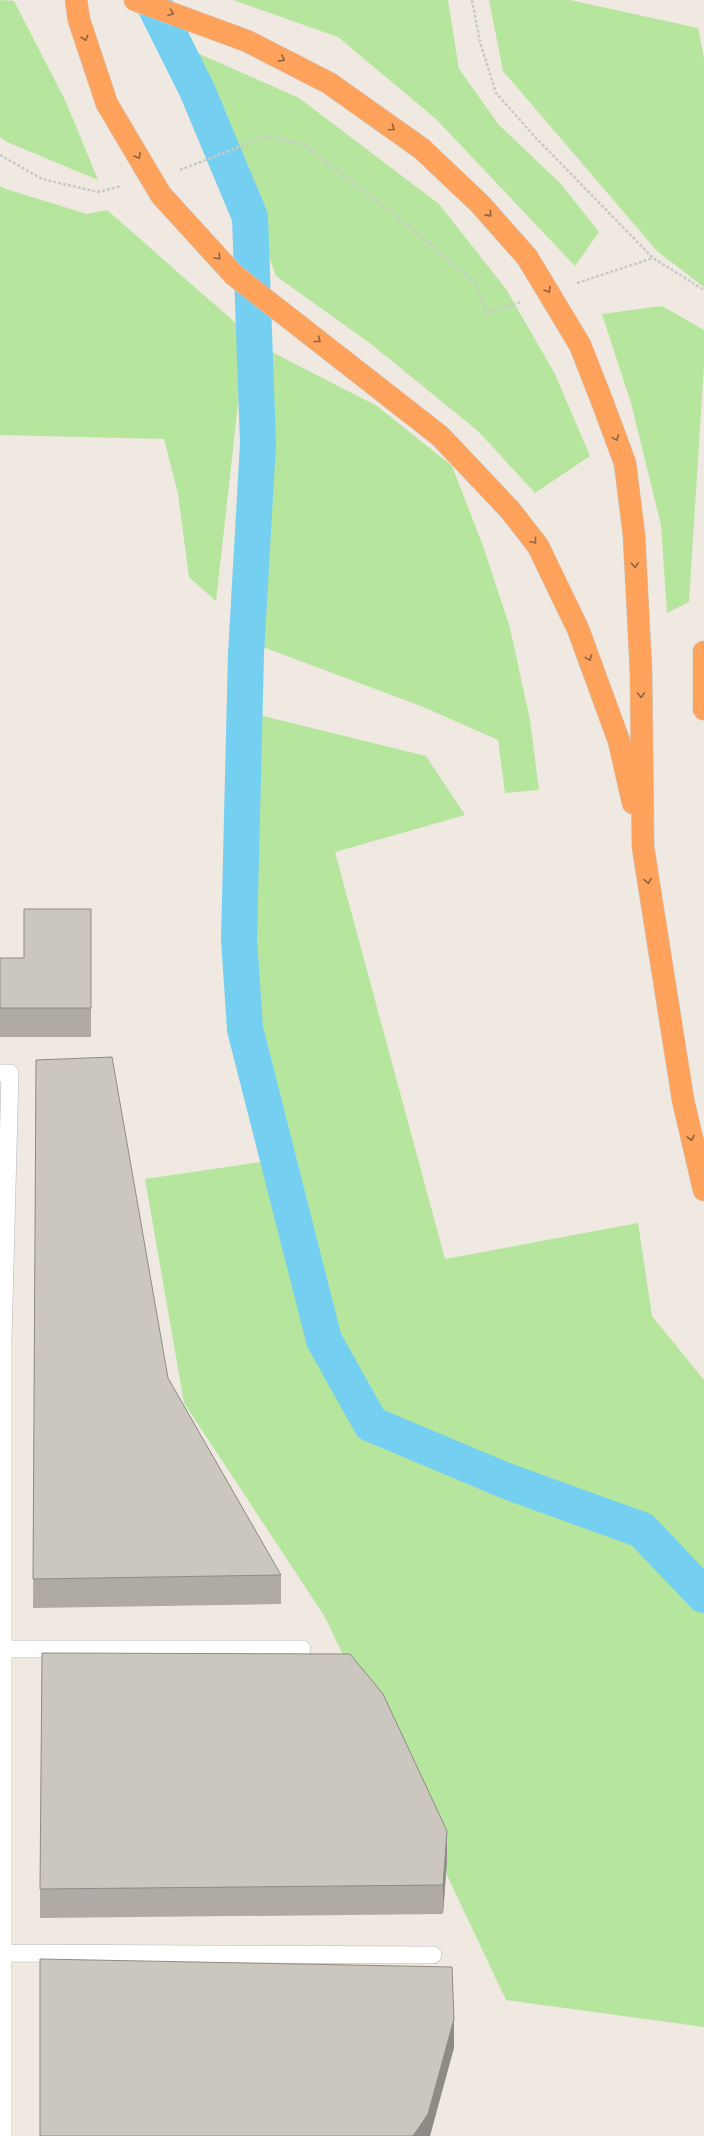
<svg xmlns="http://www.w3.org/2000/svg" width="704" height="2136" viewBox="0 0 704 2136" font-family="'Titillium Web',sans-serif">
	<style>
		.green { fill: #b6e59e }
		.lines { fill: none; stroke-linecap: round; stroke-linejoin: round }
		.canal { stroke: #75cff0; stroke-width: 36 }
		.service-casing { stroke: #b4b7c1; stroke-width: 18 }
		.motorway-casing { stroke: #c9c9c9; stroke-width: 23 }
		.path { stroke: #c9c9c9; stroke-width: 2.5; stroke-dasharray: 3 2; stroke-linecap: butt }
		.service { stroke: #fff; stroke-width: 17 }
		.motorway { stroke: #ffa35c; stroke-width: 22 }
		.motorway-bridge-casing { stroke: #c9c9c9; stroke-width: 23; stroke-linecap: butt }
		.motorway-bridge { stroke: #ffa35c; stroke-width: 22 }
		.wall { fill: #afaba4 }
		.shaded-wall { fill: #8e8b86 }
		.building { fill: #cbc7bf; stroke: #8e8b86 }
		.oneway { stroke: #8c6343 }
	</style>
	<rect width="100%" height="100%" fill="#efe9e1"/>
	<path class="green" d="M0,0l14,1 52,101 32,78 -91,-38 -7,-5z
		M233,0h215l11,69 40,56 62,59 38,48 -24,34 -139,-147 -98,-82z
		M489,0h81l128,28 6,30v229l-47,-36 -154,-180z
		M195,52l104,46 140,106 67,85 49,85 35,82 -55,37 -57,-62 -107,-87 -95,-68z
		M0,186l6,3 81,25 20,-4 139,122 -30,269 -27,-24 -11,-83 -14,-55 -164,-4z
		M662,306l42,24v35l-15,237 -22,11 -6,-88 -30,-122 -29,-89z
		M270,351l107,55 75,60 31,80 27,82 20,92 9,70 -34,3 -7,-53 -77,-34 -158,-59z
		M259,715l167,41 39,59 -130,37 110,407 193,-36 14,93 52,64v647l-198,-27 -181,-383 -141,-214 -39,-224 150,-22 -33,-102 -10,-190z"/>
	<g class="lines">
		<path class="canal" d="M152,0l45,90 53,127 8,227 -12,210 -7,285 6,90 79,311 47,84 138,58 133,48 62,65"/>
		<defs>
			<path id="service" d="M0,1073h10l-7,269v794
				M0,1649h302
				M0,1953l433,2"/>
			<path id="motorway" d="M135,0l112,41 82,42 93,66 58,55 47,53
				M602,401l23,62 9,72 7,137 2,175 40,253 21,90
				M510,510l28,36 40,83 41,112 14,62
				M704,652v57"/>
		</defs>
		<use href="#service" class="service-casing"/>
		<use href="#motorway" class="motorway-casing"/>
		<path class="path" d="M472,0l8,42 16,51 40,45 117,120 51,32
			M0,155l42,24 56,13 23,-6
			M180,170l85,-33 38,7 103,80 69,59 12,30 34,-11
			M577,283l76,-25"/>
		<use href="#service" class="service"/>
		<use href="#motorway" class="motorway"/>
		<defs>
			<path id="motorway-bridge" d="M76,0l3,20 28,84 54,91 73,80 206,161 70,74
				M527,257l53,88 22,56"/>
		</defs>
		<use href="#motorway-bridge" class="motorway-bridge-casing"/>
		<use href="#motorway-bridge" class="motorway-bridge"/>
	</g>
	<path class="wall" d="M91,909v128h-91v-79h24z
		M36,1060l132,318 113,197v29l-248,4z
		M447,1860l-4,54 -403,4v-29z"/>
	<path class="shaded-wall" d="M447,1831v29l-4,54v-29z
		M454,2019v29l-24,88h-17z"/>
	<path class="building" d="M24,909h67v99h-91v-50h24z
		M112,1057l56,321 113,197 -248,4 3,-519z
		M42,1653l308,1 33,40 64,137 -4,54 -403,4z
		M40,1959l412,8 2,52 -26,95 -15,22h-373z"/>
	<defs><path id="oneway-chevron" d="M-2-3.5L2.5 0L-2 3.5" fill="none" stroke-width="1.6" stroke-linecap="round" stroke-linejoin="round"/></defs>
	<g class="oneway">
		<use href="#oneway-chevron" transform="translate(171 13) rotate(20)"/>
		<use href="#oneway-chevron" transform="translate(85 38) rotate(71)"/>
		<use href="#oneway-chevron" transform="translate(282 59) rotate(28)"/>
		<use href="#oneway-chevron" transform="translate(392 128) rotate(35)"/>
		<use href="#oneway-chevron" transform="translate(138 156) rotate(60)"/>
		<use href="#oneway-chevron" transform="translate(489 214) rotate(48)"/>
		<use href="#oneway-chevron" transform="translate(218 257) rotate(47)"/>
		<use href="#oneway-chevron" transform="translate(548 290) rotate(59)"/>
		<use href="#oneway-chevron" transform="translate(318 340) rotate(38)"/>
		<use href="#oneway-chevron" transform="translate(616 438) rotate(69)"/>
		<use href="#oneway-chevron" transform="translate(534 541) rotate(52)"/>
		<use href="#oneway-chevron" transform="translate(635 565) rotate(87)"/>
		<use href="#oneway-chevron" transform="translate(589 658) rotate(70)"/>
		<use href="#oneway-chevron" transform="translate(641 695) rotate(89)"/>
		<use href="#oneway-chevron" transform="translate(648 881) rotate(81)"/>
		<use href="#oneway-chevron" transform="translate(691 1138) rotate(78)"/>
	</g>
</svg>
